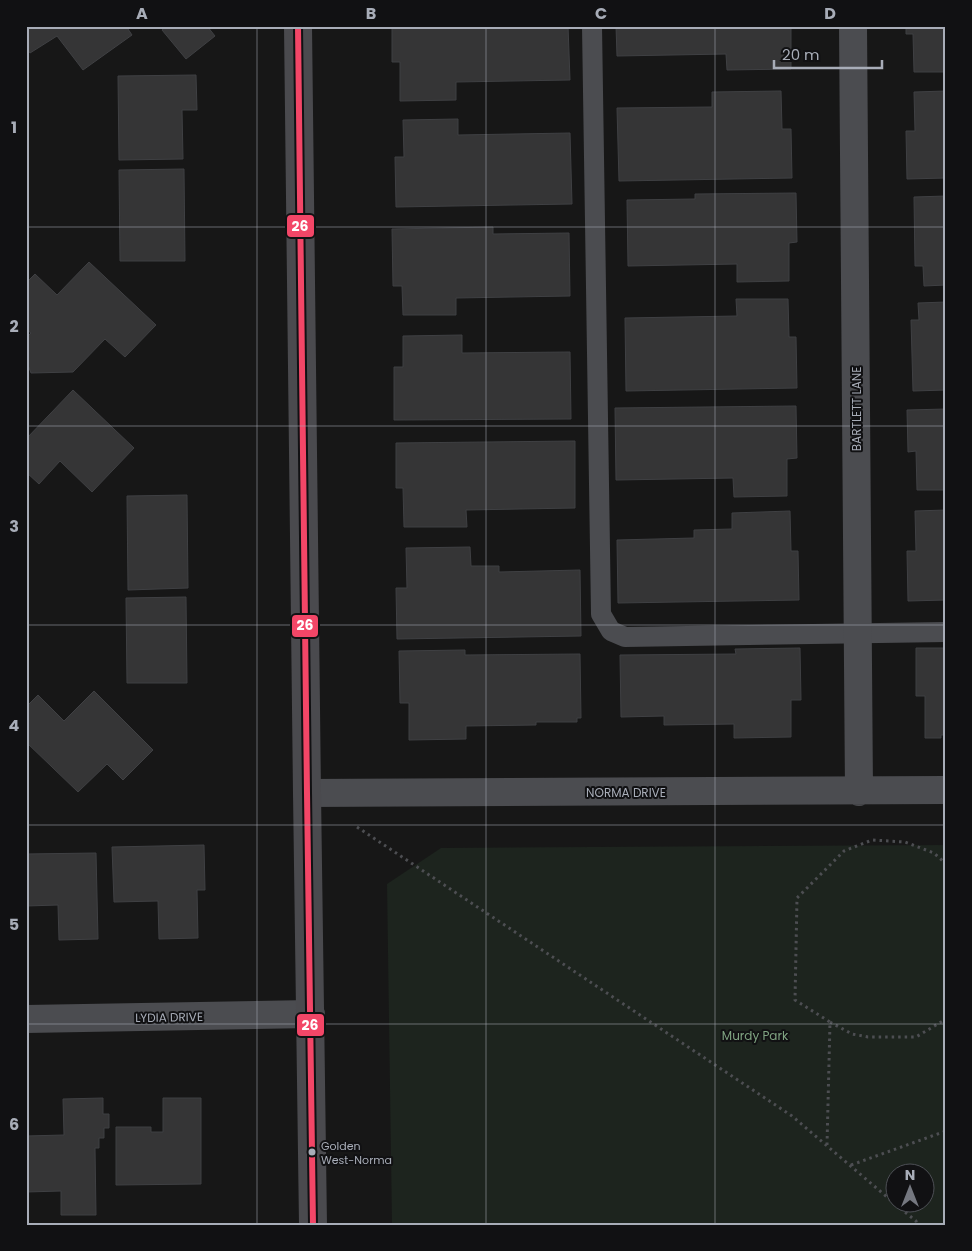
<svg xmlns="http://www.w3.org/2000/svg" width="972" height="1251" viewBox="0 0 972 1251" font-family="Poppins,sans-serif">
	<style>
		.green { fill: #1d241e; fill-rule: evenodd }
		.building { fill: #353536; stroke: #3f4043 }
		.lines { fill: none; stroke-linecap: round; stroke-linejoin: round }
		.path { stroke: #4d4e52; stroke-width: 3; stroke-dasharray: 2.5 4; stroke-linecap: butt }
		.service { stroke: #4b4c50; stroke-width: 20 }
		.minor { stroke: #4b4c50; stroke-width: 28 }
		.secondary { stroke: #4a4a4e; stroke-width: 28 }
		.bus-1-casing { stroke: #111113; stroke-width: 10 }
		.bus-1 { stroke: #f34667; stroke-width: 6 }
		.grid { fill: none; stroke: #a8adb8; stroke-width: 1; stroke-opacity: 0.55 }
		.bus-dot { fill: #a8adb8; stroke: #111113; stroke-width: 2 }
		.labels { text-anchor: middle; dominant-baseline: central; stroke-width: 4; stroke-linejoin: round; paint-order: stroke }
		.bus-label { font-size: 11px; fill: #a8adb8; stroke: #111113; text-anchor: start }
		.street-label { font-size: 12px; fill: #a8adb8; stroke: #111113 }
		.park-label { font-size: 12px; fill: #7fa381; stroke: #111113 }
		.line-badge { stroke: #111113; stroke-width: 2 }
		.badge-label { font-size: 14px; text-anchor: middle; font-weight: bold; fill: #fff }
		.neatline { fill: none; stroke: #a8adb8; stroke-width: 2 }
		.grid-label { font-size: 16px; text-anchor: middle; font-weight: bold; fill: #a8adb8 }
	</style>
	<rect width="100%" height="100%" fill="#171717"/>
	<path class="green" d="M946,845v380h-554l-5,-341 54,-36zM894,1174h30v30h-30z"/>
	<path class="building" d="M26,26h100l6,9 -49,35 -26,-34 -27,17 -4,-6z
		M167,26h40l8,10 -29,23 -24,-29z
		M392,26h176l2,54 -114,2v18l-56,1v-39h-8z
		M616,26h175v43l-64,1 -1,-16 -109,2z
		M906,26h40v46h-32l-1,-38h-7z
		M196,75l1,35h-15l1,49 -64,1 -1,-84z
		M781,91l1,38h9l1,49 -173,3 -2,-73 95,-1v-15z
		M946,91v87l-39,1 -1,-48h9l-1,-39z
		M458,119v16l112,-2 2,71 -176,3 -1,-50h9l-1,-37z
		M184,169l1,92h-65l-1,-91z
		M796,193l1,49 -8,1v38l-52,1v-18l-109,2 -1,-66 68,-1v-5z
		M946,196v89l-22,1 -1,-20h-8l-1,-69z
		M493,227v7l76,-1 1,63 -114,2v17h-53l-1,-29h-9l-1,-57z
		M89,262l67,63 -31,32 -20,-18 -32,33 -42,1 -5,-13v-22l5,-5 -5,-4v-46l9,-9 22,21z
		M736,299h52l1,38h7l1,51 -171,3 -1,-73 112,-2z
		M946,302v88l-33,1 -2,-71h8l-1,-17z
		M462,335v18l108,-1 1,67 -177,1v-53h9v-31z
		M73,390l61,58 -42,44 -32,-31 -21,23 -13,-12v-33z
		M796,406l1,52 -10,1v37l-53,1 -1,-19 -117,2 -1,-72z
		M946,409v81h-29l-1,-39 -8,1 -1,-42z
		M575,441v67l-109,2 1,17h-63l-1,-39h-7v-45z
		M187,495l1,93 -60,2 -1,-94z
		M946,510v90l-38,1 -1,-50h9l-1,-40z
		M790,511l1,40h7l1,49 -181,3 -1,-63 77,-2v-8l38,-1v-16z
		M470,547l1,19h28v6l81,-2 1,66 -184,3 -1,-51h11l-1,-40z
		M186,597l1,86h-60l-1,-85z
		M800,648l1,52h-10v37l-57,1v-14l-70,1v-9l-43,1 -1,-62 116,-1 -1,-5z
		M916,648h30v87h-5v3h-16v-42h-9z
		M465,650v5l115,-1 1,64h-4v4h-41v3l-70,1v13l-57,1v-37h-9l-1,-52z
		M94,691l59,59 -30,30 -16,-16 -29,28 -52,-50v-35l12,-12 26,26z
		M204,845l1,45h-8l1,48 -39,1 -1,-38 -44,1 -2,-55z
		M96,853l2,86 -39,1 -1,-35 -32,1v-52z
		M103,1098v16h6v14h-5v10h-5v10h-4l1,67h-35v-24l-35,1v-56l38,-1 -1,-36z
		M163,1098h38v86l-85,1v-58h35v5h12z"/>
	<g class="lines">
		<path class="path" d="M357,827l435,289 102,87
			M830,1022l22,12 16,3h48l30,-18
			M827,1145l3,-123 -35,-22 2,-102 47,-47 28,-11 33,2 29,11 12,11
			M851,1165l95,-34
			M895,1204l21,17 1,4"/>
		<path class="service" d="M592,26l9,588 10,17 14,6 321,-5"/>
		<path class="minor" d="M853,26l6,766
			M307,793l639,-3
			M26,1019l285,-5"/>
		<path class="secondary" d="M298,26l9,767 6,432"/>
		<defs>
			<path id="bus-1" d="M298,26l9,767 6,432"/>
		</defs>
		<use href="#bus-1" class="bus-1-casing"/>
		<use href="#bus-1" class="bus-1"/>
	</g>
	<path class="grid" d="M257,26v1199M486,26v1199M715,26v1199M26,227h920M26,426h920M26,625h920M26,825h920M26,1024h920"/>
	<circle class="bus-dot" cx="312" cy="1152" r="4.5"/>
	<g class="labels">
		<g class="bus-label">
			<text x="321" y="1146">Golden<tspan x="321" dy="14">West-Norma</tspan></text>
		</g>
		<g class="street-label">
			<text transform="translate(856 409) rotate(-90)">BARTLETT LANE</text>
			<text x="626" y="792">NORMA DRIVE</text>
			<text transform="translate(169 1017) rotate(-1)">LYDIA DRIVE</text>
		</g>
		<g class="park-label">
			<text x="755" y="1035">Murdy Park</text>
		</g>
	</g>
	<g class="line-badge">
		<rect x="286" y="214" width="29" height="24" rx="5" fill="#f34667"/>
		<rect x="291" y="614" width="28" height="24" rx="5" fill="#f34667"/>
		<rect x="296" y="1013" width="29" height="24" rx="5" fill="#f34667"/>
	</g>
	<g class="badge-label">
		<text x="300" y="231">26</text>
		<text x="305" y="630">26</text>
		<text x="310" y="1030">26</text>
	</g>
	<rect width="972" height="1251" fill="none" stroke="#111113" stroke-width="55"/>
	<g transform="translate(910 1188)"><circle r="24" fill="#111113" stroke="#4d4f55"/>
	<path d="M0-4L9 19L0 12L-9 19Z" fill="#757880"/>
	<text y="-8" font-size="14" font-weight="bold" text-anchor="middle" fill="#a8adb8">N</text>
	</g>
	<path d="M774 60v8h108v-8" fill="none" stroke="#a8adb8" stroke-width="2.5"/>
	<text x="782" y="60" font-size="15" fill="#a8adb8" stroke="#111113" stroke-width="4" paint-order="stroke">20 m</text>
	<rect x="28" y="28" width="916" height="1196" class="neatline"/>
	<g class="grid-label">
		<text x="142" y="19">A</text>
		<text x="371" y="19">B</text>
		<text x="601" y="19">C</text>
		<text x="830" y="19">D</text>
		<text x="14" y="133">1</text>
		<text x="14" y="332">2</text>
		<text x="14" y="532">3</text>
		<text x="14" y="731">4</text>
		<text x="14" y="930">5</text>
		<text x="14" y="1130">6</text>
	</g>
</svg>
